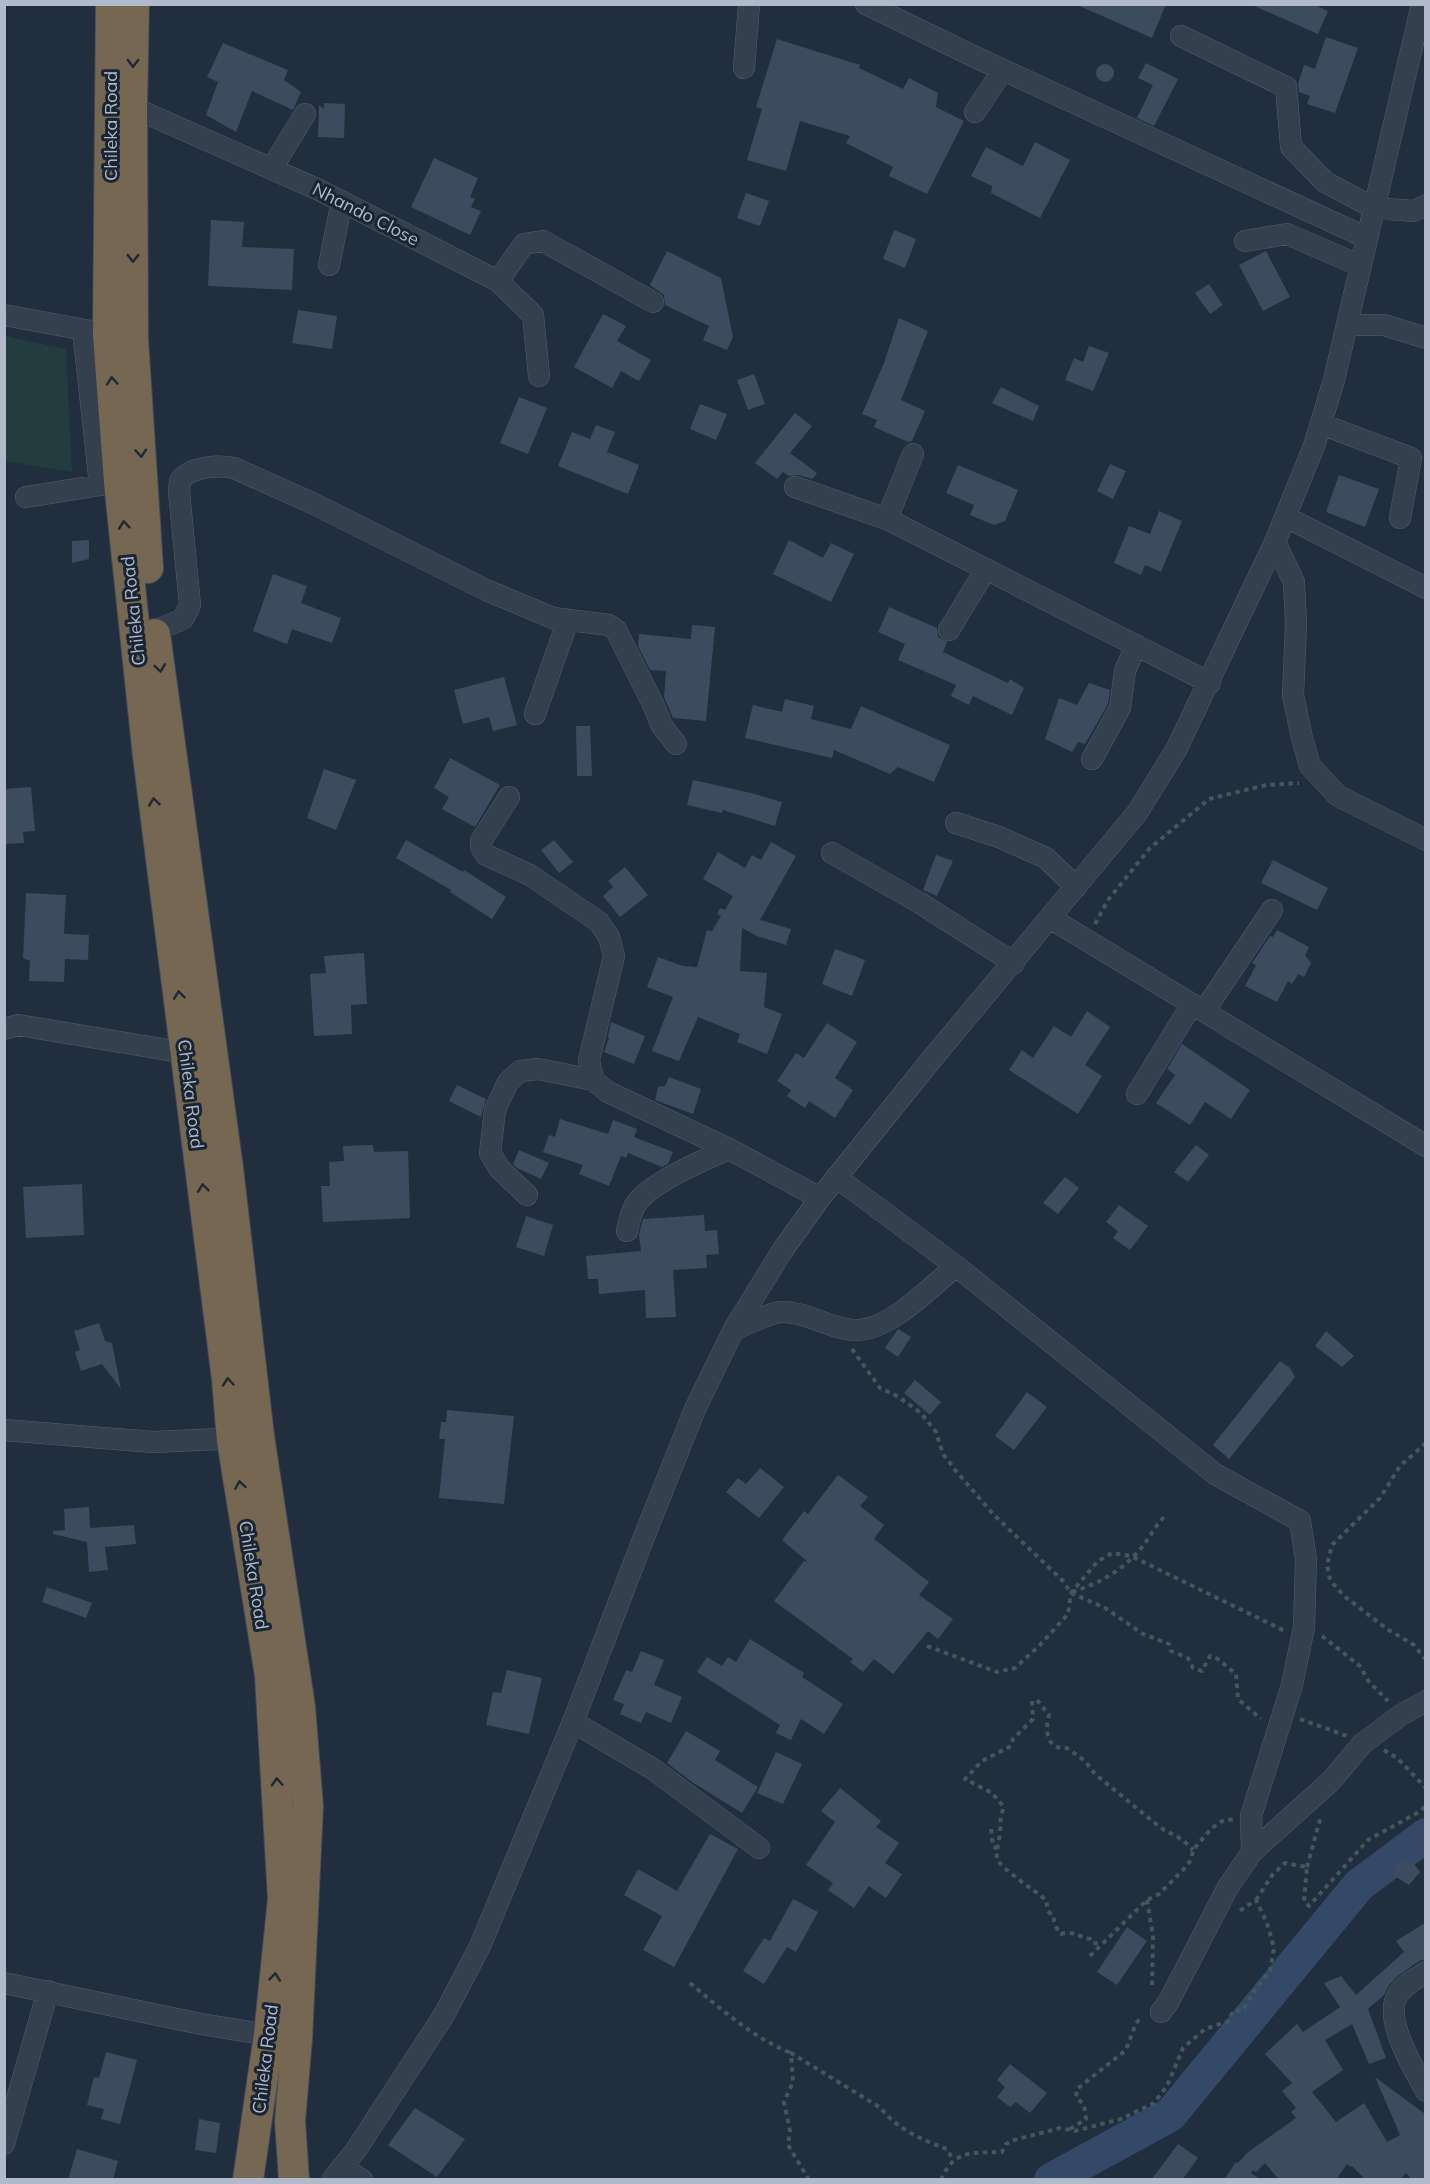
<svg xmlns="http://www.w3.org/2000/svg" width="1430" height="2184" viewBox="0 0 1430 2184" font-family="Mulish,sans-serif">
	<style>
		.green { fill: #233c3f }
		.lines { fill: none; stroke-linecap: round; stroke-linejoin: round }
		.river { stroke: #334967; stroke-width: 34 }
		.building { fill: #3c4c5e }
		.minor-casing { stroke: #535d6c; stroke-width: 22 }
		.highway-casing { stroke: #404a59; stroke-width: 32 }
		.path { stroke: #41595c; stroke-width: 4; stroke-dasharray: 4.5 4.5; stroke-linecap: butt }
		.minor { stroke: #35404e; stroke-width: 21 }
		.highway { stroke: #756751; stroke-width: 30 }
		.oneway { stroke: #1f2834 }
		.labels { text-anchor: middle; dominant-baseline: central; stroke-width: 6; stroke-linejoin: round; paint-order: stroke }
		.street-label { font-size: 18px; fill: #b0baca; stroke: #1a2533 }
	</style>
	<rect width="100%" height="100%" fill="#212e3e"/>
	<path class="green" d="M5,336l61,13 6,123 -67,-11z"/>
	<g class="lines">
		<path class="river" d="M1051,2180l119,-65 189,-230 67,-50"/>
	</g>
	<path class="building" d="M1075,4h91l-14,34z
		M1250,4h62l16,7 -10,23z
		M1326,37l32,11 -23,65 -28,-9 3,-8 -11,-4 -1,-8 6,-19 11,4z
		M777,39l83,26 -1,3 44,21 6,-11 29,15 -2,14 28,14 -37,73 -38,-18 4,-9 -47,-24 4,-7 -50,-15 -14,50 -39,-11 15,-51 -6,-2z
		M223,43l65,27 -4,10 17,12 -8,18 -41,-19 -16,41 -30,-17 12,-33 -11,-5z
		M1146,63l32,16 -24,47 -17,-8 16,-33 -15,-7z
		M1096 73a9 9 0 1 1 18 0a9 9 0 1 1-18 0Z
		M324,103l21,1 -1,34 -26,-1 1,-32 5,4z
		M1035,142l35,18 -30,58 -49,-25 1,-7 -21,-10 15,-29 37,19z
		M434,158l44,20 -8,19 5,2 -4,8 10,4 -11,24 -59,-28z
		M746,193l23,8 -9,25 -23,-8z
		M211,220l33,2 -2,25 52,2 -2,41 -84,-4z
		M894,230l22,9 -11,29 -22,-9z
		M667,251l54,27 12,59 -6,13 -24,-10 6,-14 -44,-21 -1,-10 -14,-10z
		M1266,251l24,46 -27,14 -24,-46z
		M1209,284l14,21 -13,9 -15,-21z
		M298,310l39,6 -5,33 -40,-6z
		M603,314l23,12 -9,15 34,19 -12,21 -18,-10 -9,17 -38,-21z
		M899,318l29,13 -27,69 24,11 -13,30 -4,1 -34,-15 3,-7 -15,-6 22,-51z
		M1089,346l20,7 -16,38 -28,-11 9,-22 9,4z
		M754,374l11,30 -17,6 -11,-30z
		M1001,387l38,19 -6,15 -41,-18z
		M519,397l28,11 -19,46 -28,-11z
		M700,404l27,10 -11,26 -26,-11z
		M795,413l17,13 -22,27 27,20 -5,6 -13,-4 -10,1 -6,-4 -6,7 -22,-16z
		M596,425l19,7 -8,20 32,13 -11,29 -70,-28 14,-34 18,7z
		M1110,464l16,7 -13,28 -16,-8z
		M958,465l60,25 -13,31 -11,4 -24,-10 4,-10 -28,-12z
		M1339,475l40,14 -14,38 -39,-15z
		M1159,511l23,10 -21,51 -16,-7 -4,10 -27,-12 15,-37 21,8z
		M89,540v19l-17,4v-22z
		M789,540l34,18 8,-15 23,11 -23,48 -58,-28z
		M273,574l34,12 -6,17 40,15 -9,25 -40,-14 -5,15 -34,-13z
		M889,607l48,21 1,9 9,5 -4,10 65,31 2,-4 14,9 -12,27 -39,-19 -4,9 -18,-9 5,-11 -58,-25 7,-16 -27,-12z
		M692,625l23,2 -9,94 -33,-3 -9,-21 2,-26 -16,-1 -12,-24 1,-12 52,5z
		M504,677l13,48 -24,6 -4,-14 -26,7 -9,-34z
		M1089,683l21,7 -2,14 -23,40 -7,-2 -6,10 -27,-13 14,-41 18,7z
		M785,699l29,7 -3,13 40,10 10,-23 89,39 -16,37 -36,-15 -8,7 -56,-24 -2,8 -87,-20 8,-33 29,7z
		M576,726h14l2,50h-15z
		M450,758l50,27 -25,42 -33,-18 7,-12 -15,-9z
		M324,769l32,11 -20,50 -29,-12z
		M693,780l58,13 31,9 -7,24 -52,-16 -1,3 -35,-8z
		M31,787l4,44 -12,1 1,11 -20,1v-55z
		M406,840l57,32 1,-2 42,27 -14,22 -42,-27 1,-2 -55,-32z
		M554,840l19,22 -14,11 -18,-23z
		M771,842l25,14 -36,64 31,9 -5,16 -29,-9 -15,-8 -2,43 27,2 -3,34 18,7 -15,40 -30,-12 3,-8 -42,-17 -19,44 -27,-10 21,-54 -26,-10 11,-30 25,9 14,1 10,-37 5,1 9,-15 -4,-2 3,-6 5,2 8,-14 -30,-17 15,-27 27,16 7,-13 9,5z
		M936,855l17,6 -16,35 -14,-6z
		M1273,860l55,28 -11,22 -56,-27z
		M625,867l23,28 -28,22 -17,-21 10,-9 -5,-6z
		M26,893l40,2 -2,39 25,1 -1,25 -23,-1 -1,23 -35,-1 1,-20 -7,-3z
		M1277,930l32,17 -4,8 6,8 -7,14 -6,-3 -6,10 -4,-3 -11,21 -32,-16 11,-21 -4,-2 18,-27 3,1z
		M835,949l30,11 -13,36 -30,-12z
		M364,953l3,51 -16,1 1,29 -38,2 -4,-62 16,-1 -2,-17z
		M1087,1011l23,16 -25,38 17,11 -24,38 -69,-44 13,-20 11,8 21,-32 17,11z
		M611,1022l34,14 -11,28 -30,-12 5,-14 -1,-1z
		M827,1023l30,19 -22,36 18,12 -18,28 -26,-17 -4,7 -18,-12 4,-6 -14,-9 19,-28 8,5z
		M1182,1044l68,46 -19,29 -26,-17 -15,23 -34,-22 19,-28 -8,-6z
		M669,1077l32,12 -8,25 -38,-14 3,-13 7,-1z
		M457,1085l29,14 -5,18 -32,-16z
		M560,1119l48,15 5,-14 24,9 -3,8 39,15 -5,12 -6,3 -34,-14 -2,5 -5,-2 -12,30 -30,-12 4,-9 -40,-13 6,-17 6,2z
		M373,1145l1,7 34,-1 2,67 -87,4 -2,-36h9l-1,-24 15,-1 -1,-15z
		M1196,1145l13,10 -21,27 -14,-10z
		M519,1150l30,13 -8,16 -24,-11 -4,-4z
		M1065,1177l14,11 -21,26 -15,-11z
		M82,1184l2,51 -58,3 -3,-51z
		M1119,1205l29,21 -18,24 -17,-12 5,-7 -12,-9z
		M704,1215l1,16 12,-1 2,24 -13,1 1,13 -34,2 3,47 -30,1 -1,-28 -46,4 -1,-15h-10l-2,-23 55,-5 -2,-17 4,-15z
		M526,1216l27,9 -9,31 -28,-9z
		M99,1323l6,18 7,2 9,46 -19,-25 -21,7 -6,-19 5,-2 -6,-19z
		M898,1329l13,8 -13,20 -13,-9z
		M1326,1331l28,25 -12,11 -27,-21z
		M1280,1361l10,7 5,9 -66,82 -16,-14z
		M915,1380l26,22 -11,13 -26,-22z
		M1027,1392l20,15 -33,43 -19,-14z
		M447,1410l67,6 -10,88 -65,-6 6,-59h-6l2,-17h5z
		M760,1468l24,19 -25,31 -33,-26 12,-14 8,6z
		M838,1475l30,22 -8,9 24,19 -10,14 55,43 -10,13 34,24 -15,20 -10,-8 -35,43 -19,-15 -11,13 -13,-10 3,-3 -79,-58 30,-40 4,1 -26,-22 22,-29 4,3z
		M89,1507l1,21 44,-3 2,19 -31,3 3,23 -19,2 -2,-30 -34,-8v-3l12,-1 -1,-21z
		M47,1587l45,16 -6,15 -44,-16z
		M750,1639l54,34 -2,4 41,27 -19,30 -23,-15 -10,21 -15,-7 4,-8 -83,-53 10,-15 15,9 6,-9 8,5z
		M641,1651l23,9 -10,25 28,12 -11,26 -25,-11 -5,11 -21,-9 4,-10 -11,-4 13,-30 6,2z
		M507,1670l35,8 -13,56 -43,-9 7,-33 8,1z
		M686,1731l34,20 -5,9 43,27 -16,26 -50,-31 -25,-19z
		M776,1752l26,12 -19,40 -26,-11z
		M840,1788l41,33 -5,6 23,16 -14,20 17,11 -16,24 -17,-12 -15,22 -26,-18 5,-7 -27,-18 29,-43 -14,-11z
		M710,1834l28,15 -64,118 -31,-17 19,-34 -38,-21 14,-26 39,22z
		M1398,1861l15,1 7,10 -11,13 -13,-8 -3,-7z
		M793,1899l25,13 -22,40 -9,-5 -23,37 -21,-13 21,-33 6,3z
		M1425,1923v36l-6,2 -21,15 -9,9 -5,10 -16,14 18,49 -17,6 -17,-40 -27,16 18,30 -31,22 24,30 28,-19 23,39 13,-7 -25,-58 50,37v66h-13l-6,-7 -7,7h-33l-14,-14 -1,1 -4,-3 -11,16h-57l-14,-17 -9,9 -3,-2 -2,3 10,7h-37l12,-18 2,1 10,-11 48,-34 -5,-6 5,-4 -14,-17 10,-8 -27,-29 32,-30 6,8 37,-25 -16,-24 17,-7 15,19 48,-43 -8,-11z
		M1127,1927l20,14 -30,44 -20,-13z
		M106,2052l31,8 -17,64 -19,-5 3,-10 -17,-4 7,-28 5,1z
		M1010,2064l37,29 -17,20 -14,-11 -6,5 -13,-10 8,-10 -8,-7z
		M415,2108l50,31 -28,38 -49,-32z
		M199,2119l21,4 -4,30 -21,-3z
		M1178,2144l20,14 -16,22h-31z
		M77,2149l41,12 -5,19h-45z"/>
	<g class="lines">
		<defs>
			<path id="minor" d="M866,4l107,52 394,182
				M1181,36l105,51 5,60 34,35 49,26 40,3 12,-6
				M744,68l5,-64
				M132,107l187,83 179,91 35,34 6,61
				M975,112l28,-42
				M272,168l33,-54
				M1245,241l42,-7 74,32
				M329,265l13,-64
				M498,281l26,-37 19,-3 110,61
				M4,315l92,17
				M1347,325h37l42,13
				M83,330l17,155
				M1321,424l90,34 -11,60
				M795,487l92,32 323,164
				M26,497l87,-14
				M1286,517l140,71
				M887,519l26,-65
				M1275,542l19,40 2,41 -3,72 9,43 8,28 28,30 88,44
				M949,630l37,-61
				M155,631l28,-12 7,-14 -11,-113 1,-11c10,-15 38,-16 54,-13l76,34 176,88 67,28 56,7 7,5 37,74 9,22 14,18
				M535,714l33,-94
				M1092,759l28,-51 5,-37 11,-26
				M509,797l-28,44v6l5,8 44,20 69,47 10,15 5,19 -25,104 4,20 15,12 121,57 91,49
				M956,823l43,14 47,21 30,29
				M832,853l88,50 94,60
				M1050,918l376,228
				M1204,1011l68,-101
				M4,1029l14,-4 168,28
				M1137,1094l55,-90
				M836,1177l120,89 259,208 85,47 6,38 -2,68 -12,58 -41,131 1,36
				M527,1195l-28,-27 -9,-15 5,-43 13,-28 12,-11 18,-2 55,11
				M627,1231c2,-9 4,-20 9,-27 15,-22 68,-44 93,-55
				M734,1329c13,-4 35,-16 47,-17 26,-1 50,18 76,18 33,0 75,-44 99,-64
				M4,1430l149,12 90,-4
				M573,1722l80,47 106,79
				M1426,1972c-10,7 -23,13 -29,24 -13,25 17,73 29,95
				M4,1983l197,41 68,11
				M1161,2012l8,-11 59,-114 24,-35 79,-71 31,-37 39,-29 25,-14
				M4,2144l44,-153
				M342,2167l20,13
				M332,2180l24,-30 88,-135 36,-69 93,-224 69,-180 53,-133 39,-80 48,-78 38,-53 111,-138 206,-247 39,-63 99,-208 39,-96 20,-66 88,-376"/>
			<path id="highway" d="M111,4l-3,331 11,147 29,274 79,623 5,61 38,235 13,224 -14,136 -21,145
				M134,4l-2,103 1,232 15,229
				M155,634l73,534 31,268 41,271 8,99 -11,233 -7,82 4,59"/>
		</defs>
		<use href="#minor" class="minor-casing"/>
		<use href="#highway" class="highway-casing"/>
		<path class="path" d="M1095,924l13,-24 41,-51 60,-50 57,-14 33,-2
			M852,1349l28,39 17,8 24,17 15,19 7,22 13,17 37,43 70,67 8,12 34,15 38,26 26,10 2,7 17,7 5,10 9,3 8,-15 8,3 18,15 2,25 23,20
			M1426,1443l-26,23 -20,32 -48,47 -5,20 3,15 14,16 43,33 27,16 12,15
			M1072,1592c25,-8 45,-18 64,-38 12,-12 18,-28 31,-40
			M1322,1636l38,30 9,16 19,19
			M927,1646l70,26 18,-4 24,-22 29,-32 3,-21 26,-31 15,-9 19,3 154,75
			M1037,1700l12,15c-4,15 -3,35 18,33l18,13 10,13 66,54 22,12 10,10
			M1032,1701l1,18 -20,20 -2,7 -29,15 -17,18 27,14 12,14c-6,15 -2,18 -5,32 -1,7 -3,12 -2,19 2,10 39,33 49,42l2,11 6,6c-1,5 3,13 7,17 11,-4 18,3 29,5l2,4 10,1
			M1300,1719l47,17
			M1384,1750l13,8 29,30
			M991,1829l2,17 4,3
			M1307,1867l14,-51
			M1147,1900l6,35 -1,54
			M1256,1900l17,-26 12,-11 22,4 -3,34 5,5 59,-66 49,-27 9,-7
			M1090,1956l57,-56 12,-6 24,-24 8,-10 2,-10 19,-22 10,-7 12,-2
			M690,1983c32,27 62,54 101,70
			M1070,2129l16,-10 -2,-14 -8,-8 1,-8 49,-39 10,-27 6,-6
			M809,2180l-21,-35 2,-14 -6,-29 9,-20 -2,-29 90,55c15,21 42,32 66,41l6,11
			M941,2180c13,-31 32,-27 61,-28l4,-8 8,-4 46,-12 15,3 46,-12 33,-16 13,-17 16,-38 22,-19 24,-8 4,-10 10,-1 14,-23 13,-16 4,-23 -7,-25 -11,-23 -18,12"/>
		<use href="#minor" class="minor"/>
		<use href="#highway" class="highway"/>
	</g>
	<defs><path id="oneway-chevron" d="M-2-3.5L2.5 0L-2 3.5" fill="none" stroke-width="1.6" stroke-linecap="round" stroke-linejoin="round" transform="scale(1.5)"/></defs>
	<g class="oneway">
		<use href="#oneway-chevron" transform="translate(133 63) rotate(91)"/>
		<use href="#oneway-chevron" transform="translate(133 258) rotate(90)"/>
		<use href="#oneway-chevron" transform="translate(112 381) rotate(-94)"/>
		<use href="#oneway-chevron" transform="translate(141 453) rotate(86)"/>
		<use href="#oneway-chevron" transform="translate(124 525) rotate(-96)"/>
		<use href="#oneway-chevron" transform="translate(160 668) rotate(82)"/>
		<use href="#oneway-chevron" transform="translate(154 802) rotate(-97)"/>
		<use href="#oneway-chevron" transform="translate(179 995) rotate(-97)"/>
		<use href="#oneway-chevron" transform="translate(203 1188) rotate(-97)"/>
		<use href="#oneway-chevron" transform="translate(228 1382) rotate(-95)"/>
		<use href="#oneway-chevron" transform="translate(240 1485) rotate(-99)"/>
		<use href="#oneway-chevron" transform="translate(277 1782) rotate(-93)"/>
		<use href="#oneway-chevron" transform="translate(275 1977) rotate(-84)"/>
	</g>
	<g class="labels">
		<g class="street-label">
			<text transform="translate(110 126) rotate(-90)">Chileka Road</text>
			<text transform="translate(366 214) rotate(27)">Nhando Close</text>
			<text transform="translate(133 611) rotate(-96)">Chileka Road</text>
			<text transform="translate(191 1094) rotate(83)">Chileka Road</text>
			<text transform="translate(254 1575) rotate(81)">Chileka Road</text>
			<text transform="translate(265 2059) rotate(-83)">Chileka Road</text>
		</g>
	</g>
	<rect width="1430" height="2184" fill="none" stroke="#b0baca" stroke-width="12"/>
</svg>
